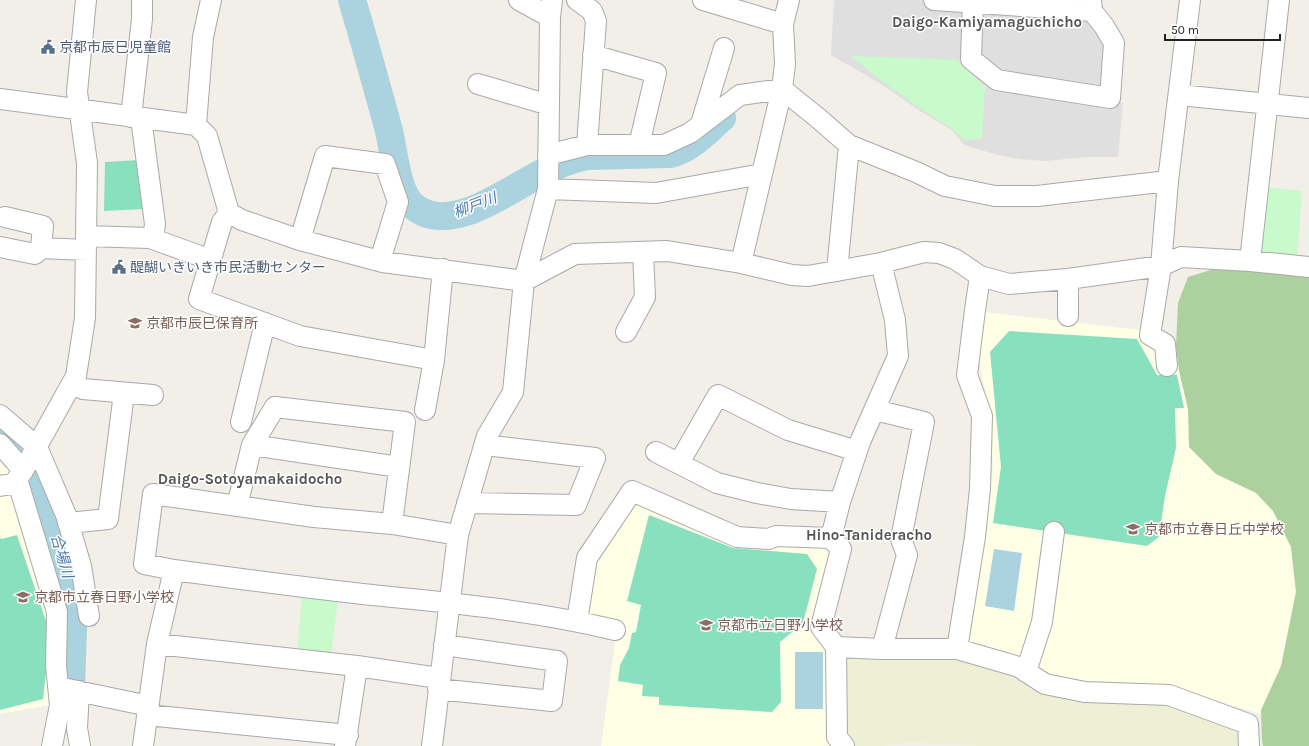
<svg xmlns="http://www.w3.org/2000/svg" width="1309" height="746" viewBox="0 0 1309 746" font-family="Karla,'Noto Sans JP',sans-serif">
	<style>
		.residential { fill: #e0dfdf }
		.education { fill: #ffffe5 }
		.farmland { fill: #eef0d5 }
		.forest { fill: #add19e }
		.park { fill: #c8facc }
		.pitch { fill: #88e0be }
		.water { fill: #aad3df }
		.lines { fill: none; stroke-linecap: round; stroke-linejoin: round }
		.river { stroke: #aad3df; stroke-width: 28 }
		.minor-casing { stroke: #a9a9a9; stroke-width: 22 }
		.minor { stroke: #fff; stroke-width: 20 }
		.labels { text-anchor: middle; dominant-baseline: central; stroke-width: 3; stroke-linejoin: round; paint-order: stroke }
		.service-label { font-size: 14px; fill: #4e5e75; stroke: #fff; text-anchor: start }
		.education-label { font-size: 14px; fill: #785e54; stroke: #fff; text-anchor: start }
		.neighbourhood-label { font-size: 15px; font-weight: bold; fill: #555; stroke: #fff }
		.water-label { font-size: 15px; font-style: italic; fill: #4a7aab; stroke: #fff }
	</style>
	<rect width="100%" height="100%" fill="#f2efe9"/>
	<path class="residential" d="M834,0h249l25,45 -1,55 16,3 -5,54h-29l-44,4 -26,-2 -21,-4 -34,-10 -11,-14 -36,-22 -36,-25 -50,-29z"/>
	<path class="education" d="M983,312l158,18 17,22 2,17 19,-2 9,42 1,16 67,67 17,19 18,36 5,45 -15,74 -19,44 -1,4 -93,-28 -76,-3 -53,-11 -68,-27 -4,-6 26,-173 -3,-49 -10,-52z
		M0,454l8,11 2,13 41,141 -1,86 -50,9z
		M632,501l102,40 93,4 4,7 -1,101 6,93h-235l16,-117 -36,-7 9,-58z"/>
	<path class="farmland" d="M850,654l89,3 32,6 39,9 22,18 52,11 79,2 74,24 8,19h-267l-69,-4 -25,4h-34l-6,-9v-77z"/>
	<path class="forest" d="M1217,268l79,5 13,4v469h-46l-1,-5 -1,-31 20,-44 15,-74 -5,-45 -18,-36 -17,-18 -40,-19 -27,-27 -1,-38 -9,-38 -3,-25 2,-43 10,-26z"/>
	<path class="park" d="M851,56l106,4 28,27 -3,52 -18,1 -10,-10 -36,-23 -35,-25z
		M1264,187l38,4 -5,69 -40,-8z
		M302,596l36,4 -7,57 -34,-4z"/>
	<path class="pitch" d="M140,160l5,49 -41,2 1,-49z
		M1009,331l128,8 20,36h20l7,33h-9l1,40 -11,48 -6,41 -12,9 -154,-23 8,-56 -11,-115z
		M649,515l84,33 74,6 10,15 -14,54 -23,19 1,60 -9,10 -113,-7v-8l-17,-1 1,-11 -25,-4 2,-16 9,-17 3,-15 4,-1 5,-27 -14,-4z
		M17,535l29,86 1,43 -4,35 -43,11v-173l1,2z"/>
	<path class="water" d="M994,549l28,4 -8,58 -29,-5z
		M795,652h28v57h-28z"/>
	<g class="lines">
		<path class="river" d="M352,0c13,43 25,87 37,131 5,21 8,60 23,74 18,16 40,12 60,5 39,-15 73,-46 115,-54l83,-2c20,-4 37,-23 52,-36
			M0,430l15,13 24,30 35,127 -4,117"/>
		<defs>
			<path id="minor" d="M519,0l31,17
				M577,0l15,11 4,10 -9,124
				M703,0l80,24
				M934,0l158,11
				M973,0l-2,59 26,21 113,18 4,-55 -10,-17 -12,-15 -1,-11
				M593,55l63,18 -17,72
				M478,84l71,21
				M1179,95l130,13
				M0,99l196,26 11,11 22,77 13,7 58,20 83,22 141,19 51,-27 92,-3 74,12 51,12 16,1 73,-13 43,-11 15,1 16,6 25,17 29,8 59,-5 93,-13 20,-9 69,4 59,6
				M131,117l11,-98v-19
				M701,124l23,-76
				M196,125l7,-88 8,-37
				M548,155l39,-10h77l26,-12 50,-38 42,-6 36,29 31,27 67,27 29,14 50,10h42l131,-15
				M548,189l108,4 106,-19
				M229,213l-7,9 -23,77 101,37 134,24 9,-91
				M5,217l38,9 -2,22 45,2
				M86,236l64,2 4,-6 1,-8 -14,-106
				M150,238l61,22
				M300,240l25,-84 60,8 13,38 -18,59
				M0,247l35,7 6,-6
				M1250,261l29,-261
				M741,263l41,-174 3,-25 -2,-40 6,-24
				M837,271l12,-126
				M1068,279v37
				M626,332l19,-35 -2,-45
				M1167,366l-2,-22 -15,-9 11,-69 7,-85 22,-181
				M72,383l11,6 70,6
				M425,410l9,-50
				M875,410l49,12 -23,117 6,16 -25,94
				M0,415l37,32 29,68 15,51 8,50
				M241,422l24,-99
				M0,444l15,17 8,10
				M252,445l147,22
				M656,452l61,31 40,10 34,6 49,3
				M679,463l39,-68 70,35 69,21
				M0,486l18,-3
				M467,503l109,2 19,-47 -110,-13
				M237,506l15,-61 23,-38 130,15 -13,102
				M68,523l40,-4 16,-126
				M831,538l9,-36 20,-60 38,-86 -3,-36 -14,-57
				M174,570c66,9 132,18 198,25 81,8 164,16 243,35
				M577,621l10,-63 45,-67 105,46 32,2 7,-3 55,2 10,11 -20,78 15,20 1,90 7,9
				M157,644l200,22 82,12
				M836,647l46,2h75l62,18 26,17 40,8 84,3 79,29 1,22
				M957,649l18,-112 5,-48 2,-73 -15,-41 8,-65 5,-34
				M1026,672l16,-50 12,-90
				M58,687l91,19
				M438,689l114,12 5,-40 -113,-16
				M79,691l-2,37 3,18
				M147,715l201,20
				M52,746l8,-41 -4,-39 1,-54 -40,-133 6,-8 53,-95 9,-58 2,-155 -10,-71 9,-92
				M143,746l14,-102 17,-74 -30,-6 9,-70 161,23 78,7 66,11
				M345,746l12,-80
				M432,746l26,-211 29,-99 26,-44 11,-111 24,-92 2,-172 2,-17"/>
		</defs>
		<use href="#minor" class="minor-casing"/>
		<use href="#minor" class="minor"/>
	</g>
	<defs>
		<symbol id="civic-bare" viewBox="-9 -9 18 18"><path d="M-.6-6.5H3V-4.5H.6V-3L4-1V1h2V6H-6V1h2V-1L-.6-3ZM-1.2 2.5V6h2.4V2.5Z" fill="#5c6f8a" stroke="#fff" stroke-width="2.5" paint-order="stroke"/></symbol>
		<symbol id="school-bare" viewBox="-9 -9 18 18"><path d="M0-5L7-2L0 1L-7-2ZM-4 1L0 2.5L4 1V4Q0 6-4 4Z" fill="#8d6e63" stroke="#fff" stroke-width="2.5" paint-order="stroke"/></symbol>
	</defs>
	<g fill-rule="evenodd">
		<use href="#civic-bare" x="38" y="37" width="20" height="20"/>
		<use href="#civic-bare" x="109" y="257" width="20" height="20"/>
		<use href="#school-bare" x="125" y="313" width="20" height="20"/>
		<use href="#school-bare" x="1123" y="519" width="20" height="20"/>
		<use href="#school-bare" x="13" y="587" width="20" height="20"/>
		<use href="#school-bare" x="696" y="615" width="20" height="20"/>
	</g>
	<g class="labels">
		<g class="service-label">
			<text x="59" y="47">京都市辰巳児童館</text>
			<text x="130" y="267">醍醐いきいき市民活動センター</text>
		</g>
		<g class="education-label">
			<text x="146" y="323">京都市辰巳保育所</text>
			<text x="1144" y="529">京都市立春日丘中学校</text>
			<text x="34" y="597">京都市立春日野小学校</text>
			<text x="717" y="625">京都市立日野小学校</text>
		</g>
		<g class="neighbourhood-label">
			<text x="987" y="22">Daigo-Kamiyamaguchicho</text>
			<text x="250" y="479">Daigo-Sotoyamakaidocho</text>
			<text x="869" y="535">Hino-Tanideracho</text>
		</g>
		<g class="water-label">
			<text transform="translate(475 205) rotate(-21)">柳戸川</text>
			<text transform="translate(62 556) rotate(74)">合場川</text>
		</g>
	</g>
	<path d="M1165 34v6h115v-6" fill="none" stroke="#222222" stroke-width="2"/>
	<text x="1171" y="34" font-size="12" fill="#222222" stroke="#ffffff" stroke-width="3" paint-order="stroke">50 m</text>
</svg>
